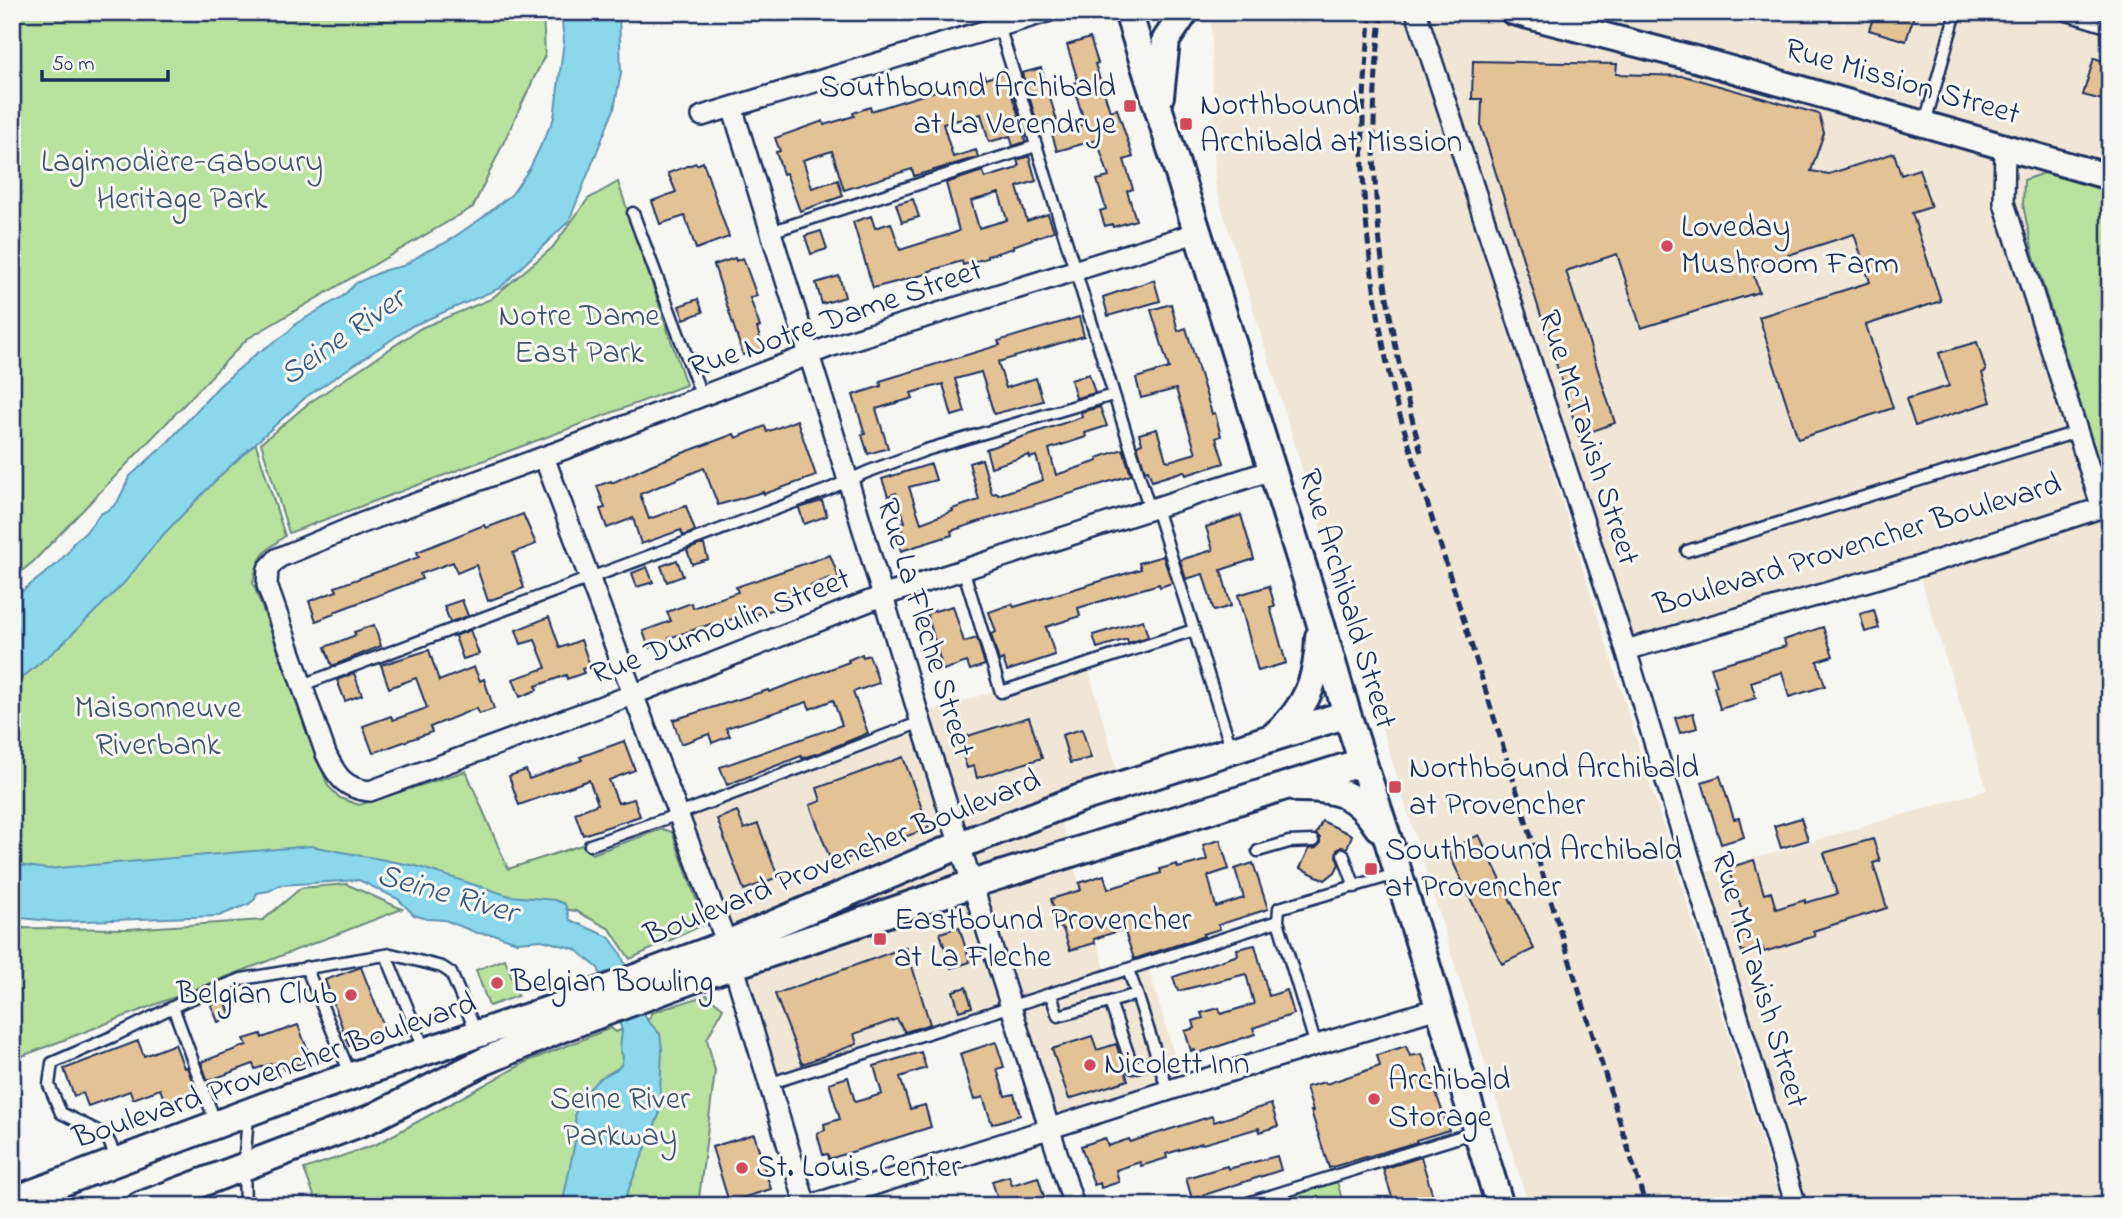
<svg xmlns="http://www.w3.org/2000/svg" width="2122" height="1218" viewBox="0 0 2122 1218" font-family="'Indie Flower',sans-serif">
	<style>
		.built { fill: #f0e6d6 }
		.green { fill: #b9e29e; stroke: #6a887e; stroke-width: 2 }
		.water { fill: #8bd7eb; stroke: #5e94b3; stroke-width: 2 }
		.building { fill: #e3c295; stroke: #1b2f5e; stroke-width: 2; fill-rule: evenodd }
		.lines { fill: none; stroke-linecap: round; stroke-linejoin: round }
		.service-casing { stroke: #1b2f5e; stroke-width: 15 }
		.minor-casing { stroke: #1b2f5e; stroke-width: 24 }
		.tertiary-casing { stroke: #1b2f5e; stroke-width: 30 }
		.secondary-casing { stroke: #1b2f5e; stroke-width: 32 }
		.service { stroke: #f6f6f2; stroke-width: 10 }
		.minor { stroke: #f6f6f2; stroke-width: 19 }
		.tertiary { stroke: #f6f6f2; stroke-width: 24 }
		.secondary { stroke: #f6f6f2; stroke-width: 26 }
		.rail { stroke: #1b2f5e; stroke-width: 5; stroke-dasharray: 10 5; stroke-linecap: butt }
		.poi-dot { fill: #d1495b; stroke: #f6f6f2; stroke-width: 2.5 }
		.labels { text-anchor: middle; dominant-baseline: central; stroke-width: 6; stroke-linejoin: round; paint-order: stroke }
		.street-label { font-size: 32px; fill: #1b2f5e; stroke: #f6f6f2 }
		.poi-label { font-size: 32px; fill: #1b2f5e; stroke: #f6f6f2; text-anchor: start }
		.park-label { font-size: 32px; fill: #3b536b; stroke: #f6f6f2 }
		.water-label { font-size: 33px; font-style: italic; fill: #375981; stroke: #f6f6f2 }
	</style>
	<rect width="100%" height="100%" fill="#f6f6f2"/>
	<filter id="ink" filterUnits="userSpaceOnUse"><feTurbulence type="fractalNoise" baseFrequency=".0143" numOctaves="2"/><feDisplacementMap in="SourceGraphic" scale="14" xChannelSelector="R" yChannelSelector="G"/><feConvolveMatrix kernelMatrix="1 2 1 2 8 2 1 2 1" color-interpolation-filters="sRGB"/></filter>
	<g filter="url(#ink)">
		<path class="built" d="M1211,12h198l373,1194h-253l-314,-1021z
			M1416,12h81l29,7 3,-7h581v1194h-314l-101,-330 292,-86 -70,-223 -291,83z
			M1089,671l29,102 -66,20 57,189 40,-12 37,124 -123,37 -43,-127 -238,81 -95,-268 226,-83 -5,-15 86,-28 3,8z"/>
		<path class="green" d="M12,12h531l2,43 -72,152 -226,132 -214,223 -21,17z
			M2044,173l66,19v288l-8,-8 -69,-219 -10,-48 1,-25z
			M618,182l68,203 -397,148 -28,-90 48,-40 112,-75 70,-29 61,-51 36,-49z
			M253,435l32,101c-21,15 -28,21 -32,47l75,203 12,12 19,7 107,-34 42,98 74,-24 10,9 70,-25 10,3 33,92 -75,35 -20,-30 -34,-18 -59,-9 -208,-47 -250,23 -47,-12v-193z
			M346,884l56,25 -390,151v-132l116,1 135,-9 38,-32z
			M505,959l13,37 -29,10 -13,-36z
			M707,995l16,13 -16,31 8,32 -17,135h-380l-14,-37 73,-25 149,-82 85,-34 5,4 34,-14 1,-5z
			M1337,1182l7,24h-84z"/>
		<path class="water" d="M561,12h58l2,61 -7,36 -45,112 -69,67 -88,38 -106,71 -83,76 -63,65 -35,44 -66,65 -47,39v-87l45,-35 12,-13 4,-8 12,-10 15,-19 10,-5 7,-6 13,-27 38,-34 51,-56 37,-32 30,-20 11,-11 46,-27 13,-13 29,-13 18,-4 24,-15 18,-8 37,-25 30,-24 18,-26 24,-50 10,-77z
			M311,846l105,20 94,30 45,4 10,4 5,16 39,17 11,15 27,68 13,14 2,15 -3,66 -37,91h-60l14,-69 -1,-24 11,-21 14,-14 17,-9 4,-4 2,-8 -3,-8 2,-19 -24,-62 -23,-19 -33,-9 -25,2 -21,-7 -19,-2 -32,-13 -18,-1 -13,-4 -16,-16 -39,-19 -79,5 -11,6 -12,2 -2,6 -6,5 -30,12 -160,6 -47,-5v-53l35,5z"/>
		<path class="building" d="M1875,12h40l-9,29 -37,-11z
			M1090,38l8,25 -3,1 15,47 7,-2 16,48 -9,3 9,29 -6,2 9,29 -23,7 -1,-3 -7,2 -5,-15 6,-2 -9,-29 12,-3 -12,-37 -40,11 -5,-17 33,-10 -11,-36v-5l4,-2 -11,-36z
			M2094,58l16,5v39l-27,-7z
			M1473,61l144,3 -1,10 68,2 135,38 5,19 -13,38 18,3 65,-21 7,22 18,-6 12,38 -19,6 29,88 -75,24 27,83 -95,31 -39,-122 111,-35 -16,-48 -103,33 8,25 -118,36 -24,-74 -51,17 49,152 -36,13 -98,-310 1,-27h-10z
			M1041,68l16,53 -19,5 -16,-53z
			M1004,73l20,58 1,11 -12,4 -3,-10 -21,6 -8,-28 -38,10 10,33 23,-7 2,7 -64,19 -2,-7 -68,21 -12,-39 -29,9 9,28 26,-8 5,16 -43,15 -14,-38 -3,1 -7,-22 4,-1 -5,-13 48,-17 1,4 30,-9 -1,-3 17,-6 1,4 113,-35 1,3z
			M1029,156l7,25 -19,6 10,34 21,-7 6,17 -41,15 1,2 -27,8v2l-24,7 -1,-4 -33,10 1,2 -57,15 -20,-66 18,-6 4,12 16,-5 9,27 54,-17 5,-2 -13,-48 37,-12 2,7 29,-9 5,-3 -2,-6zM999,193l8,27 -28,8 -8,-27z
			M703,162l26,75 -33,12 -11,-33 -25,8 -8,-23 24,-9 -8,-19 28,-10 1,2z
			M913,199l6,18 -17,5 -6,-18z
			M821,231l6,18 -16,5 -6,-18z
			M735,258l1,3 7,-3 14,38 -7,2 10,29 -3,1 6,21 -20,6 -29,-90z
			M839,276l6,21 -23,7 -6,-21z
			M1154,280l6,21 -52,15 -5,-19z
			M698,299l5,13 -19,7 -5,-13z
			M1171,304l7,27 8,-3 26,86 3,-1 6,23 -5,2 8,25 -38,12 -2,-4 -32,10 -4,-11 -3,1 -8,-26 5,-2 -3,-9 18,-5 9,31 3,1 27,-8 -20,-64 -35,9 -5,-20 33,-10 -18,-58z
			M1079,317l5,19 -86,26 8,26 30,-10 7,23 -49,13 -13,-42 -26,7 10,33 -13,4 -9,-32 -32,9 2,5 -37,11 12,39 -20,6 -6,-19 3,-1 -12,-39 28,-9 -1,-5 120,-36 -2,-4z
			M1977,342l9,29 -4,2 9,29 -76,24 -9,-27 43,-13 -10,-33z
			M1089,374l6,19 -19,5 -5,-18z
			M1100,407l7,19 -22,7 1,4 -37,12 7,26 42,-14 -1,-3 26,-9 8,26 -150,46 -30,10 1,4 -51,16 -6,-18 7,-3 -2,-6 5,-2 -9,-29 -8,3 -6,-17 49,-15 5,16 -27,7 12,36 32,-12 -1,-2 27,-9 -10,-37 13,-4 10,35 5,-1 1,2 45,-15 -7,-24 -6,2 -1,-3 -38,12 -5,-18 96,-32 -1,-5z
			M797,420l19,56 -52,18 -1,-2 -45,13 -14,-37 -64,26 9,25 37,-13 9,25 -12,5 -2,-6 -40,14 -8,-26 -26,10 -7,-19 5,-1 -8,-22 14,-5 1,2 41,-19 81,-30 2,4 29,-12 2,6z
			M822,501l5,15 -23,8 -5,-16z
			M523,514l13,30 -23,9 11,35 -36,13 -12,-36 -19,8 -4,-11 -33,12 2,5 -88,33v2l-18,7 -7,-20 28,-10 -2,-4 84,-30 -2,-5 67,-27 2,3z
			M1241,515l13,44 -33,11 10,36 -17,5 -11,-37 -17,5 -6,-19 33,-10 -7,-23z
			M699,545h5l4,14 -16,5 -5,-14z
			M830,555l11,28 -12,-5 -43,18 3,9 -42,12 -1,-3 -34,12 -1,-2 -42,14 1,2 -21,8 -6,-17 28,-10 -4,-9 24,-9 2,5 45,-16 -2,-5z
			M1163,556l9,27 -12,4 -1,-3 -81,24 2,8 -34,11 9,28 -48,16 -4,-12 -4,2 -8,-27 5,-2 -7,-20 23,-8 2,3 127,-38 -2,-6z
			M677,560l6,16 -16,6 -6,-16z
			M647,567l6,15 -16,5 -5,-14z
			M1269,586l6,20 -5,1 16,56 -28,8 -20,-76z
			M462,600l6,16 -18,6 -6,-16z
			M953,606l11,36 13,-4 8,27 -15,5 -3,-8 -24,8 -16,-57z
			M1874,610l5,18 -14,4 -5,-18z
			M549,617l11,31 21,-8 9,26 -8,3 2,4 -17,6 -1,-4 -30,11 1,4 -17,7 -7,-18 33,-11 -11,-28 -14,4 -5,-14z
			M1143,620l5,17 -20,6 -1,-4 -30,9 -4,-13z
			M374,625l7,21 -49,20 -7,-19 31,-12 -2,-3z
			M1823,627l10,29 -16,5 8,25 -36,11 -7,-25 -31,10 5,16 -36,11 -6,-22 3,-1 -6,-19 75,-21 -2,-6z
			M470,630l9,24 -16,5 -8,-23z
			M429,650l10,31 35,-14 6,14 4,-2 10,30 -15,5 -2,-6 -47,19 2,5 -59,21 -10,-27 28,-10 2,4 34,-12 -11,-30 -27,10 -8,-23z
			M862,654l1,3 6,-2 10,28 -26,9 15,41 -46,19 -20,6 -1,-2 -74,29 -7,-18 122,-42 -9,-25 -23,9 -3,-7 -81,26 4,8 -18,7 -3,-9 -28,10 -8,-24 95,-30 1,2 80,-30 -1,-2z
			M354,673l8,22 -17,6 -8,-21z
			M1693,713l4,15 -17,5 -5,-15z
			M1029,717l13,41 -65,20 -3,-12 -7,2 -9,-29z
			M1082,729l9,29 -21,5 -8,-28z
			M624,741l11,29 -26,10 9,23 16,-4 6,17 -57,19 -8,-22 23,-9 -9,-24 -70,25 -10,-29 17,-6 3,9 53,-19 -2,-3z
			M903,757l26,71 -97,36 -22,-59 11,-4 -4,-13z
			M1720,776l14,43 5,-1 5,19 -23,7 -19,-62z
			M737,811l7,18 14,-5 20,53 -34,13 -27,-71z
			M1801,818l7,22 -27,8 -7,-22z
			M1322,821l30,14 -5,13 -6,-1 -4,3 -1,6 3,8 -4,8 -10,8 -25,-12 9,-19 7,-1 4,-4v-6l-4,-4z
			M1479,835l55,114 -32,15 -55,-114z
			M1873,839l7,22 -7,2 14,45 -74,23 2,5 -51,16 -2,-5 -20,5 -8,-26 12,-3 -18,-55 26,-8 10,34 7,-2 5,17 29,-9v3l32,-9 -13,-41z
			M1220,840l9,29 -21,7 8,31 28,-9 -9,-29 18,-6 15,46 -50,16 2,4 -17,5 1,2 -70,23 -10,-30 -30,10 1,4 -25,7 -7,-21 -4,-2 -8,-28 30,-9 -2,-7 25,-8 4,14 53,-16 -1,-4 17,-5 1,4 29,-8 -4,-15z
			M959,927l11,35 -19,6 -11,-35z
			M1255,945l14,51 18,-6 7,24 -41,14 2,6 -59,20 -1,-4 -4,1 -6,-20 10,-3 -2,-7 10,-3 -2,-5 18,-5 2,6 33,-10 -8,-30 -68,17 -5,-14 65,-22 -1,-6z
			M906,947l24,77 -25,8 -8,-13 -43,15 3,10 -55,20 -27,-70z
			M361,967l25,65 -37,14 -24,-66z
			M966,987l6,20 -13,4 -6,-20z
			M225,1000l6,17 -13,5 -7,-17z
			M298,1025l13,34 -27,11 -3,-9 -26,8 -2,-5 -45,17 -7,-19 46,-17 -3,-6 17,-5 1,4z
			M1092,1036l5,14 19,-6 12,36 -59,19 -17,-50z
			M138,1041l6,15 31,-12 9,24 3,-1 7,19 -3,1 2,5 -28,10 -5,-13 -27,10 -3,-8 -42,15 -5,-13 -9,3 -10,-27z
			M996,1042l8,25 -7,2 8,27 9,-2 6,21 -28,9 -9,-27 -9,3 -14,-46z
			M1406,1046l4,10 12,-2 27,76 -33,10 1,2 -88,26 -18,-57h2l-7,-24 19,-5 1,2 54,-18 -3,-11z
			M921,1052l5,16 -26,9 10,32 15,-4 6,22 -102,32 -1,-5 -5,1 -6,-22 8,-3 -1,-6 16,-5 -11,-36 19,-6 7,25 27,-8 -8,-28z
			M1271,1104l7,22 -18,6 -1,-4 -56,16 -1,-1 -36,11 1,4 -26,8 -1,-4 -24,8 3,12 -18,6 -1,-5 -6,2 -13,-39 24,-8 3,8 21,-7 1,3 82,-26 2,6z
			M754,1134l17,55 -42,13 -17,-55z
			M1277,1156l4,14 -89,29 -6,-21 41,-12 1,3z
			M1421,1157l15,49h-41l-12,-37z
			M1009,1176l3,9 26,-8 9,29h-23l-3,-9 -22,6 -7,-22z"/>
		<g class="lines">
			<defs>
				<path id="service" d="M2057,12l53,16
					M999,26l151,484
					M1925,123l31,-111
					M633,213l69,184
					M770,232l266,-86
					M1156,508l75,240
					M1687,551l390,-119
					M963,569l38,123 193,-62
					M302,685l525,-195 40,-18 59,-22 187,-55
					M590,845l89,-31 242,-92
					M1258,851l31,-9 24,-1
					M1343,854l12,33
					M386,955l39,96
					M306,967l45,109
					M1137,994l21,66
					M1051,995l7,21 52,-14 23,66 25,-8 10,31
					M1110,1002l27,-8 -9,-24
					M173,1007l43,117
					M1316,1046l-38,-125 1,-13 117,-34
					M768,1084l510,-163
					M117,1159l-11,-24 -45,-22 -12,-28 3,-22 62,-27 71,-35 57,-22 149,-25 51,13 9,6 26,61
					M245,1206l-1,-39 4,-51
					M1238,1206l237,-74"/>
				<path id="minor" d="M1416,12l210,638 170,556
					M732,107l116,373 71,236 155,490
					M702,116l345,-104
					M2005,146l-1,57 98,305
					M1196,233l-367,114 -264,102 -203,74 -84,35 -10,11 -1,16 59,169c10,21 18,35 44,37l262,-96 250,-99 390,-126
					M544,457l183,487 79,262
					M1626,650l291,-83 193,-62
					M808,1206l374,-120 256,-78"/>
				<path id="tertiary" d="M1513,12l186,48 411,117"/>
				<path id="secondary" d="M1128,12l191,606 28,96 42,129 111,363
					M1160,96l6,-56 19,-28
					M1275,735c32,-27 43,-57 44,-98
					M1298,788c39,0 58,5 80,39
					M12,1201l280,-105 263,-88 172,-64 233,-99 118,-46 269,-85
					M140,1206l230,-87 115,-58 77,-33 129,-48 281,-96 390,-122"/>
			</defs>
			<use href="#service" class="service-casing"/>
			<use href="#minor" class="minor-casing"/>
			<use href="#tertiary" class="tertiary-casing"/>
			<use href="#secondary" class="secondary-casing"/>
			<use href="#service" class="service"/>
			<use href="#minor" class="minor"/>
			<use href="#tertiary" class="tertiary"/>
			<use href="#secondary" class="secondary"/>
			<path class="rail" d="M1371,12c-6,60 -11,121 -7,181 4,67 15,134 29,200l253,813
				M1382,12c-20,148 -1,297 39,440"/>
		</g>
	</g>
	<g class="poi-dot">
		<rect x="1123" y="99" width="14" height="14" rx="3.5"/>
		<rect x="1179" y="117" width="14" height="14" rx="3.5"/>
		<circle cx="1667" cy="246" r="7"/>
		<rect x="1388" y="780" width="14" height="14" rx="3.5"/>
		<rect x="1364" y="862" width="14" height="14" rx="3.5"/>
		<rect x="873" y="932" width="14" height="14" rx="3.5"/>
		<circle cx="497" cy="983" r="7"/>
		<circle cx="351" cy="995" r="7"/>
		<circle cx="1090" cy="1065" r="7"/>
		<circle cx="1374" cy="1099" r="7"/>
		<circle cx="742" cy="1168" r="7"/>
	</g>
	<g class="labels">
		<g class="street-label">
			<text transform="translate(1902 83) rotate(16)">Rue Mission Street</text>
			<text transform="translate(836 320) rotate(-19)">Rue Notre Dame Street</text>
			<text transform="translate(1587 438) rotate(72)">Rue McTavish Street</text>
			<text transform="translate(1858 546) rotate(-17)">Boulevard Provencher Boulevard</text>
			<text transform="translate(1346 599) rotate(73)">Rue Archibald Street</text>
			<text transform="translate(721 628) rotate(-21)">Rue Dumoulin Street</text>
			<text transform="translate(924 628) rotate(73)">Rue La Fleche Street</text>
			<text transform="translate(843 859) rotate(-22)">Boulevard Provencher Boulevard</text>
			<text transform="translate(1758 980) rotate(73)">Rue McTavish Street</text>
			<text transform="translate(275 1072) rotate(-19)">Boulevard Provencher Boulevard</text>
		</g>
		<g class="poi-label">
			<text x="1116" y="88" text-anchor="end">Southbound Archibald<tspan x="1116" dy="37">at La Verendrye</tspan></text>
			<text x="1200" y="106">Northbound<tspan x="1200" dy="37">Archibald at Mission</tspan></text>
			<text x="1681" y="228">Loveday<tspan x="1681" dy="37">Mushroom Farm</tspan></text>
			<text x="1409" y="769">Northbound Archibald<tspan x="1409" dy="37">at Provencher</tspan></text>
			<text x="1385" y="851">Southbound Archibald<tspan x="1385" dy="37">at Provencher</tspan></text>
			<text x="894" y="921">Eastbound Provencher<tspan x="894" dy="37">at La Fleche</tspan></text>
			<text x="511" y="983">Belgian Bowling</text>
			<text x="337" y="995" text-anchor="end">Belgian Club</text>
			<text x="1104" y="1065">Nicolett Inn</text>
			<text x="1388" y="1081">Archibald<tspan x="1388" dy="37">Storage</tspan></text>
			<text x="756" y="1168">St. Louis Center</text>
		</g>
		<g class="park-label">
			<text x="182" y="163">Lagimodière-Gaboury<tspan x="182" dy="37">Heritage Park</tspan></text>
			<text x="579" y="317">Notre Dame<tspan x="579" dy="37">East Park</tspan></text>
			<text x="158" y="709">Maisonneuve<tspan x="158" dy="37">Riverbank</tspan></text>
			<text x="620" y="1100">Seine River<tspan x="620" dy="37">Parkway</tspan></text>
		</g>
		<g class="water-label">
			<text transform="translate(343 338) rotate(-35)">Seine River</text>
			<text transform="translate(447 895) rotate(16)">Seine River</text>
		</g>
	</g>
	<rect width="2122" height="1218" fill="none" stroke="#f6f6f2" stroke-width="42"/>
	<rect x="21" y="21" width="2080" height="1176" fill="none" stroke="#1b2f5e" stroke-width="2.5" filter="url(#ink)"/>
	<path d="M42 70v10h126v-10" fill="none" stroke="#1b2f5e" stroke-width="3.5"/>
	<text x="52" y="70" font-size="21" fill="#1b2f5e" stroke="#f6f6f2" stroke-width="5" paint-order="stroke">50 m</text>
</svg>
